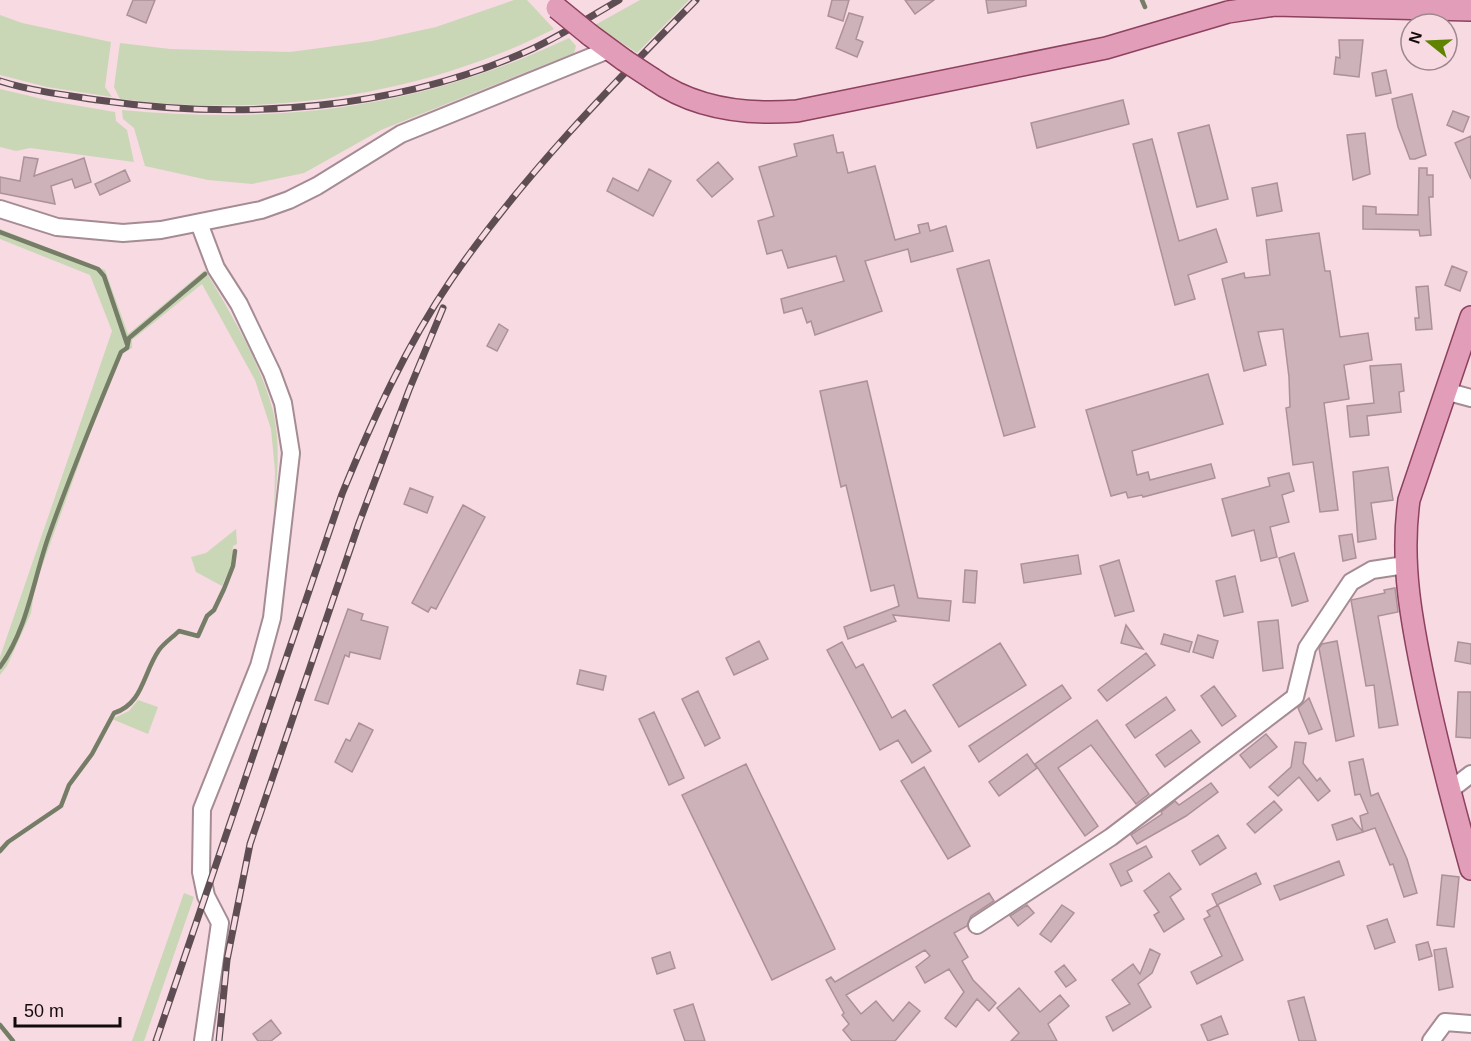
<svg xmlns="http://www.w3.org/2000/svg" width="1471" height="1041" viewBox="0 0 1471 1041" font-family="Helvetica,sans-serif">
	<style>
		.green { fill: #c9d7b6 }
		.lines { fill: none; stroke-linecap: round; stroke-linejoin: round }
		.stream { stroke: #767d67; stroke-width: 4.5 }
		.building { fill: #cdb2ba; stroke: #ac9199; stroke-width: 1.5 }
		.minor-casing { stroke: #a58b93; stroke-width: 20 }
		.major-casing { stroke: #8d415e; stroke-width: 24 }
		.minor { stroke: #fff; stroke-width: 16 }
		.major { stroke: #e29eb8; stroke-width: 21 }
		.rail-casing { stroke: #5e4e53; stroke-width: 7 }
		.rail { stroke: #f7dae2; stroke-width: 4.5; stroke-dasharray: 14; stroke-linecap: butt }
		.major-bridge-casing { stroke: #8d415e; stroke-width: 24; stroke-linecap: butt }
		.major-bridge { stroke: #e29eb8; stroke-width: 21 }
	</style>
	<rect width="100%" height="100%" fill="#f7dae2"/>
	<path class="green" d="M514,0h13l27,29c-132,67 -287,89 -434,70l-6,-12 6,-44 50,6 120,3 82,-11 64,-14z
		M640,0h49l-52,53 -42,-28z
		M0,15l22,8 89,19 -6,45 7,10 -65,-10 -47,-12z
		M569,38l7,8 -2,7 -193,77 -77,43 -52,11 -44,-4 -63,-14 -11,-38 -11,-9 -1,-9c163,15 299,-2 447,-72z
		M0,89l51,12 64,11 1,9 11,9 7,32 -104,-14 -14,3 -16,-4z
		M0,229l105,41 23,64 77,-64c26,44 55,91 68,141 8,33 4,69 1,102l1,-42 -4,-42 -16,-49 -53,-96 -70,56v8l-9,5 -33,80 -55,153 -4,27 -24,53 -7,9v-18l112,-326 -22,-56 -90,-36z
		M236,529l1,15 -4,2 -2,19 -9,21 -26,-14 -5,-15 15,-4z
		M138,700l20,7 -10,27 -36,-15 17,-8z
		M184,893l10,4 -50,144h-12z"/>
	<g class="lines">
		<path class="stream" d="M1142,0l3,7
			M0,232l98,37 6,7 23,68
			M0,667c28,-39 33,-87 49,-132 22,-62 47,-123 72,-183l6,-4 2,-10 76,-64
			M0,851l8,-9 53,-36 8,-21 23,-31 22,-41c29,-9 29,-40 45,-63 5,-7 14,-13 20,-19l19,5 9,-20 7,-6 10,-21 9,-23 2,-15
			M0,1025l13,16"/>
	</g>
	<path class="building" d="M133,0h22l-9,23 -19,-8z
		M832,0h17l-6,21 -15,-5z
		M905,0h29l-19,14z
		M986,0h40v6l-38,7z
		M849,13l14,4 -7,22 7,3 -6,15 -21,-9z
		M1339,40h24l-4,37 -25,-3 2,-17 4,1z
		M1386,70l5,23 -15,3 -4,-23z
		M1412,94l14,61 -11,4h-5l-12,-32 -6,-28z
		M1123,100l6,24 -92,24 -6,-25z
		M1453,111l16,6 -6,15 -16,-7z
		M1209,125l19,74 -31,8 -19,-74z
		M1365,133l5,41 -17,6 -6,-45z
		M833,135l4,18 6,-1 5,21 27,-7 20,74 25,-7 -2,-8 10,-2 2,8 16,-5 7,25 -42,11 -3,-13 -43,12 17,50 -67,24 -4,-14 -4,2 -5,-15 -18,5 -3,-14 63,-18 -8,-25 -48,12 -6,-18 -15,4 -9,-33 16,-5 -15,-49 38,-11 -3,-12z
		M1471,136v43l-16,-36z
		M1152,139l27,102 37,-12 11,33 -39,13 7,24 -20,6 -42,-161z
		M24,157l14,2 -4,17 50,-18 7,24 -16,6 -3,-9 -21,7 4,18 -55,-11v-16l20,4z
		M718,162l15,17 -21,18 -15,-17z
		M1419,168h8v7h6v22h-4l2,38 -11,1 -1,-6 -56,-1v-23l13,1v7l42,1z
		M649,169l22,12 -18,35 -46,-25 6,-13 25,13z
		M125,170l5,11 -30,14 -5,-11z
		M1277,183l5,28 -25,5 -5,-28z
		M1319,233l6,38h5l10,66 28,-4 4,27 -28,5 5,34 -25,4 14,107 -18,2 -7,-50 -20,3 -7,-57 4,-1 -1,-30 -6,-48 -25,3 8,33 -22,6 -22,-92 22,-6 1,5 25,-3 -4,-35z
		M989,260l46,167 -31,9 -47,-167z
		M1452,266l15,6 -7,19 -15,-6z
		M1428,286l4,43 -16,1 -1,-12h4l-3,-31z
		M499,324l9,6 -11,21 -10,-5z
		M1401,364l3,27 -5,1 2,20 -34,4 2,19 -19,2 -3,-31 27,-3 -4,-37z
		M1208,374l15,50 -91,27 5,24 11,-3 2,8 61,-16 4,14 -72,19 -1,-2 -14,3 -2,-6 -15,4 -25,-86z
		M867,381l51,217 33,3 -2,20 -56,-6 3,6 -48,18 -4,-12 55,-21 -5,-21 -23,6 -25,-106 -5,2 -21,-96z
		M1388,467l5,33 -22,3 5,36 -18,3 -5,-70z
		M1289,473l5,18 -12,4 7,27 -19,5 7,30 -16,4 -7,-31 -22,6 -10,-37 48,-13 -2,-8z
		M410,488l23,9 -6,16 -23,-9z
		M463,505l22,12 -49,92 -5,-2 -3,5 -16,-9z
		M1352,534l4,24 -13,3 -4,-25z
		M1294,553l14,48 -16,5 -13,-48z
		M1078,555l3,19 -57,9 -3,-19z
		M1119,560l15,51 -19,5 -15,-50z
		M965,570l12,1 -2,32 -12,-1z
		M1235,576l8,36 -19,4 -8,-35z
		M1395,588l3,24 -20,4 20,109 -19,3 -5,-43 -8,1 -15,-86 34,-7 -1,-3z
		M348,609l15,5 -2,6 27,7 -8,32 -30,-7 -1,5 -4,-2 -17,49 -13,-4z
		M1278,620l5,48 -20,3 -5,-49z
		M1126,625l17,24 -22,-6z
		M1164,634l28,8 -3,10 -28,-8z
		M1198,635l20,6 -5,17 -20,-6z
		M759,641l9,18 -34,16 -8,-17z
		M1337,641l17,95 -18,5 -17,-93 3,-4z
		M842,642l14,26 7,-4 29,54 13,-8 26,41 -19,12 -14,-23 -18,10 -53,-100z
		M1458,642l13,2v20l-16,-3z
		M1000,643l26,42 -67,42 -26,-42z
		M1146,653l9,12 -48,36 -9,-11z
		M580,670l26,6 -3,14 -26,-6z
		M1062,685l9,13 -92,64 -10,-16z
		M1214,686l22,30 -14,10 -21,-30z
		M698,691l22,47 -15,8 -23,-47z
		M1458,692h13v46l-15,-1z
		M1166,697l9,13 -40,28 -9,-13z
		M1309,698l13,31 -13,5 -11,-26z
		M654,712l30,66 -15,7 -30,-66z
		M1097,720l52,74 -13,10 -45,-59 -33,23 40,58 -13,10 -50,-72z
		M359,723l14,7 -21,42 -17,-10 11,-23 4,2z
		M1191,730l9,12 -35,25 -9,-12z
		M1266,734l11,13 -27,21 -10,-13z
		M1295,742l11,1 -3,20 14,18 3,-3 10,13 -12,10 -19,-24 -21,19 -9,-9 22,-20z
		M1027,754l10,14 -38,28 -10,-14z
		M1363,759l8,37 7,-3 29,66 10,34 -13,4 -11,-33 -3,1 -15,-37 -12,4 -3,-16 8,-3 -8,-19 -5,1 -6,-33z
		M746,764l89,185 -63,31 -90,-185z
		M924,767l46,79 -22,13 -47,-78z
		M1211,783l7,9 -32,24 -49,28 -6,-9 31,-21 -1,-2 14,-11 4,4z
		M1274,801l8,9 -27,23 -8,-9z
		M1352,818l11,14 -26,8 -5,-15z
		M1218,835l8,13 -26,17 -8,-14z
		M1146,846l6,11 -25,14 5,10 -11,5 -11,-22z
		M1339,861l5,14 -64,25 -6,-14z
		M1169,873l12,16 -11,8 14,22 -20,13 -10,-17 5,-3 -15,-21z
		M1256,873l5,11 -44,21 -5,-11z
		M1442,875l17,2 -5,50 -17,-2z
		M989,893l5,8 -23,15 -4,10 -13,7 14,24 -6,4 11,19 23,23 -7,8 -12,-12 -21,28 -11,-9 19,-26 -15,-23 -24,14 -9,-16 14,-11 -5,-6 -79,45 15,19 15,-13 17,20 16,-19 11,9 -25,30h-43l-9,-11 6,-6 -7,-9 2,-2 -18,-33 5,-3 4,5z
		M1027,905l7,8 -16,13 -8,-10z
		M1062,905l12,8 -23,29 -11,-8z
		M1218,905l25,55 -46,24 -6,-12 31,-16 -18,-37 6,-3 -3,-5z
		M1387,919l8,23 -20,7 -8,-23z
		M1428,942l4,14 -13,4 -3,-15z
		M1446,948l7,39 -14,3 -5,-40z
		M1150,949l10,5 -8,19 -14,11 13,23 -38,24 -7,-14 24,-13 -18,-24 21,-16 7,10z
		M670,952l5,16 -18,6 -5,-16z
		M1064,965l12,15 -10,7 -11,-15z
		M1019,988l21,24 20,-17 9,11 -21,18 9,17h-46l8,-8 -22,-25z
		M1304,997l12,44h-17l-11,-40z
		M693,1004l12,37h-20l-11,-31z
		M1221,1016l7,18 -20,7 -7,-16z
		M271,1020l10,13 -10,8h-13l-5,-7z"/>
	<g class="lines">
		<defs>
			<path id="minor" d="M0,209l57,18 66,6 38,-3 100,-20 28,-10 28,-14 84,-52 207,-84
				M199,223l17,45 23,36 33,69 11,30 8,50 -19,165 -13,48 -57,143 -1,63 5,24 14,27 -17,118
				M1445,391l26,7
				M1449,791l22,-17
				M977,925l134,-88 184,-140 12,-49 44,-66 21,-12 33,-5
				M1431,1041l14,-19 26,2"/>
			<path id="major" d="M590,35l34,25
				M653,79c42,30 94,36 144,32l309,-63 122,-36 47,-7 196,5
				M1471,317l-62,183c-9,63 3,124 16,186 13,62 29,122 46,183"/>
		</defs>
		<use href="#minor" class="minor-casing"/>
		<use href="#major" class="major-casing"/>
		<use href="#minor" class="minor"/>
		<use href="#major" class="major"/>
		<defs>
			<path id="rail" d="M0,81c32,10 65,14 98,19 145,21 299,10 434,-51 30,-14 58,-32 87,-49
				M156,1041l186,-547c30,-73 64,-148 109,-214 70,-102 158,-192 245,-280
				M219,1041l8,-81 23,-116 109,-321 50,-133 34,-82"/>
		</defs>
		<use href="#rail" class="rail-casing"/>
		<use href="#rail" class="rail"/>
		<defs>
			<path id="major-bridge" d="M557,8l33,27
				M624,60l29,19"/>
		</defs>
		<use href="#major-bridge" class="major-bridge-casing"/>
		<use href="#major-bridge" class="major-bridge"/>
	</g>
	<g transform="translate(1429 42) rotate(288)"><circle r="28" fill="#f7dae2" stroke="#9c878d" stroke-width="1.5"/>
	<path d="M0-4.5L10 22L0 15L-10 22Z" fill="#5f8300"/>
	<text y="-9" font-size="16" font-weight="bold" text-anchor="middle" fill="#130a0d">N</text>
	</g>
	<path d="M15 1017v9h105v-9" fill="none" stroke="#130a0d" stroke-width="3"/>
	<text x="24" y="1017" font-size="18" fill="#130a0d" stroke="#f7dae2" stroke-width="4.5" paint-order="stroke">50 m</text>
</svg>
